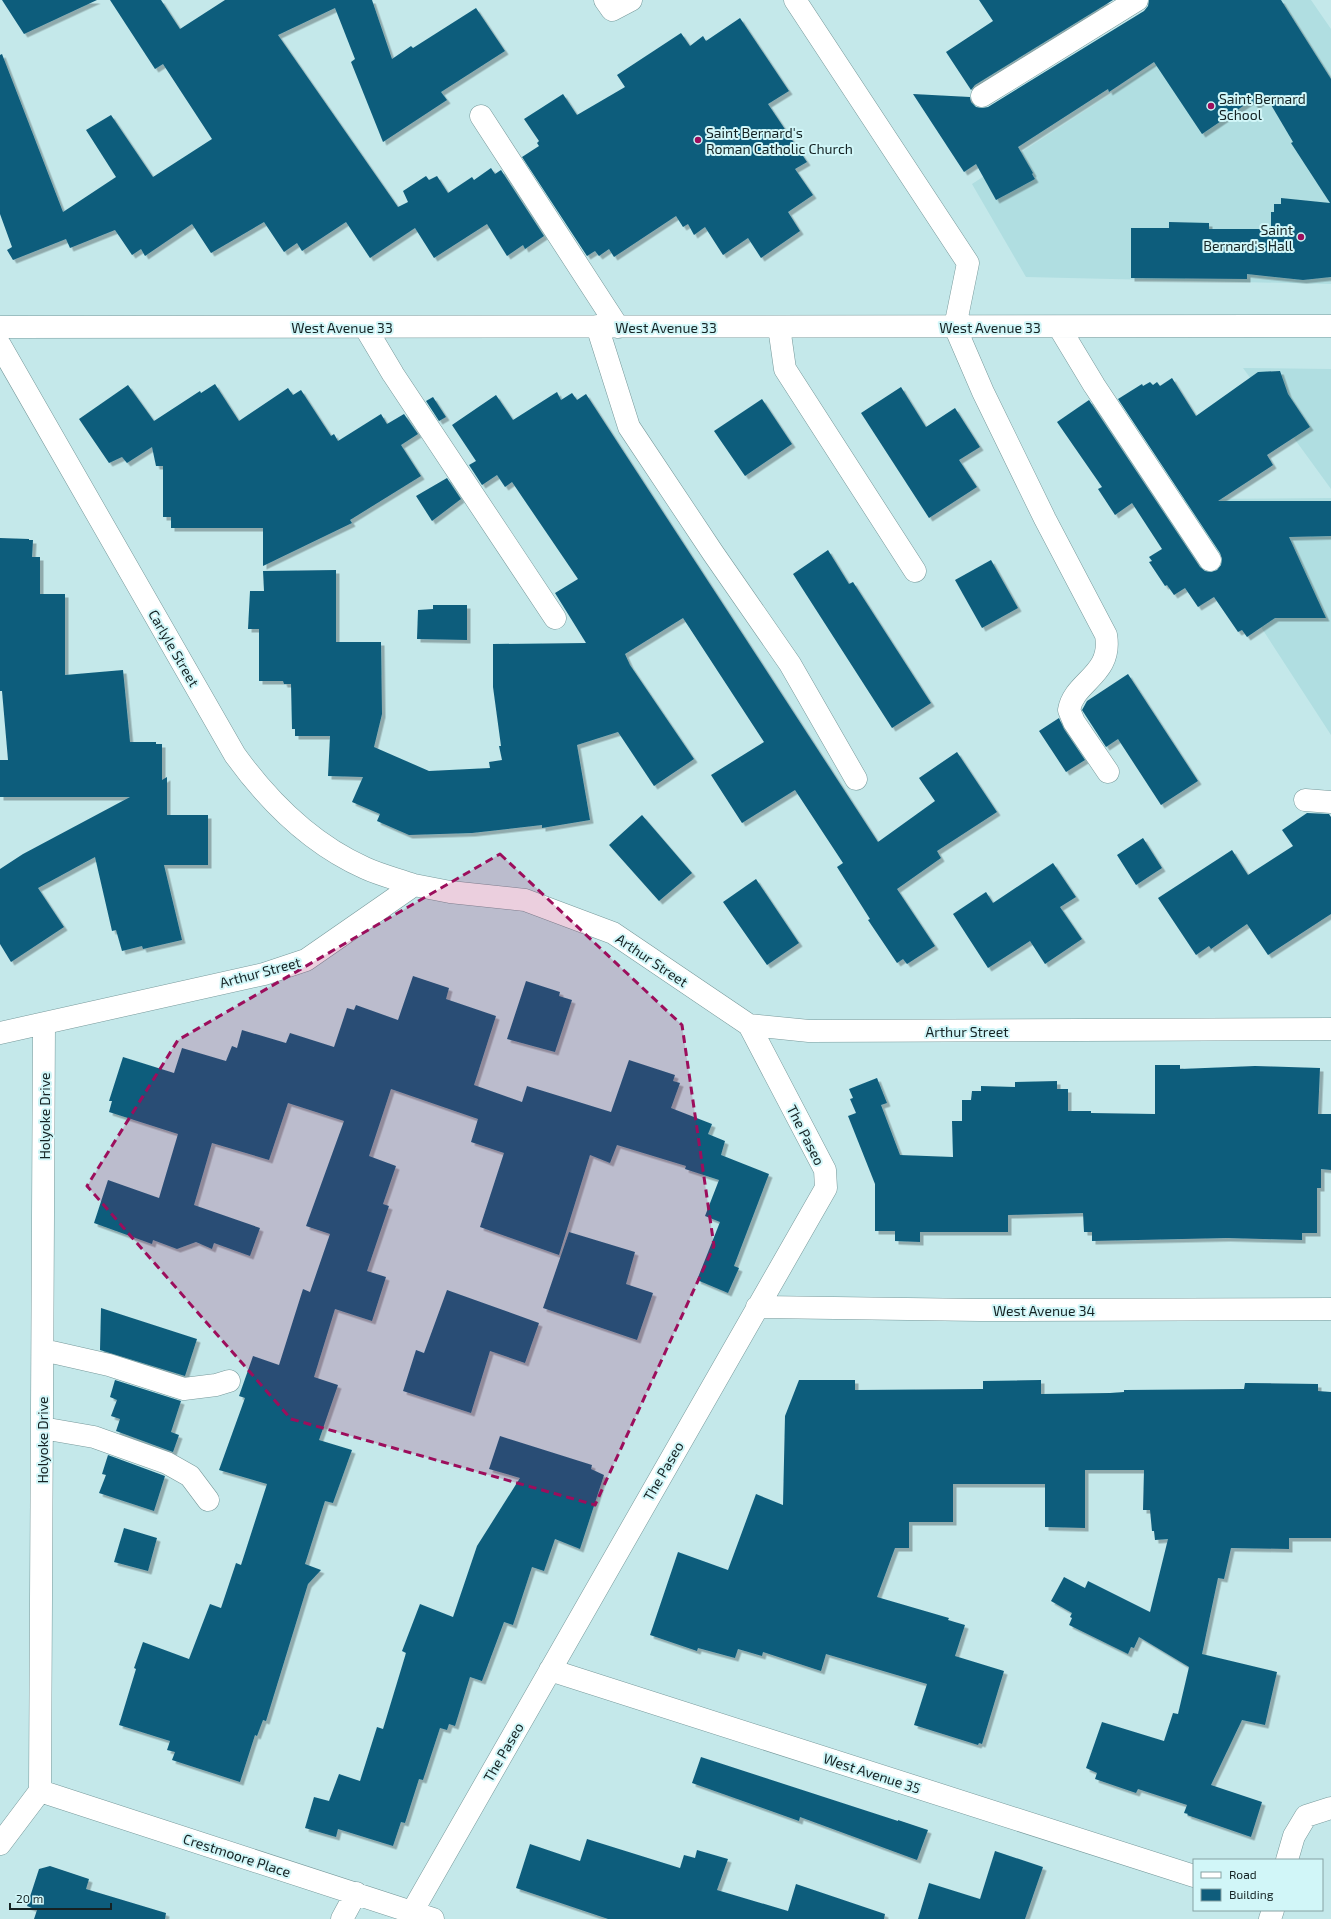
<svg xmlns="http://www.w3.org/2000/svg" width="1331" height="1919" viewBox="0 0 1331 1919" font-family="'Exo 2',sans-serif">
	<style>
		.built { fill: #b0dee1 }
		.building { fill: #0f5d7c; filter: url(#shadow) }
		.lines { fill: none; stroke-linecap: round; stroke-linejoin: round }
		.minor-casing { stroke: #77999b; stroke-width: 23 }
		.minor { stroke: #fff; stroke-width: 22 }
		.marked { fill: #9c0e5c; fill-opacity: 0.2; stroke: #9c0e5c; stroke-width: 3; stroke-dasharray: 8 5; stroke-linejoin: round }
		.poi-dot { fill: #9c0e5c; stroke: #d1f6f8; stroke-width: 1.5 }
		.labels { text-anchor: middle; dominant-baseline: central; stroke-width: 4; stroke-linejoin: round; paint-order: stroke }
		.poi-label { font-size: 14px; fill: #152324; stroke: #d1f6f8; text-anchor: start }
		.street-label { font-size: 14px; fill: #152324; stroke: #d1f6f8 }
	</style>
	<defs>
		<filter id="shadow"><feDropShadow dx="3.5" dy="3.5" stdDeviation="0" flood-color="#0004"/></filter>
	</defs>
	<rect width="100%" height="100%" fill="#c4e8ea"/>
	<path class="built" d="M1255,0h56l20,29v255l-305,-7 -54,-93z
		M1243,368l88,1v120z
		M1331,498v237l-153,-236z"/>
	<path class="building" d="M2,0h95l-73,34z
		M110,0h51l19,29 45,-29h147l20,59 19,-13 2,2 63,-40 29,43 -64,41 6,8 -64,42 -32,-80 4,-3 -20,-51 -57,27 120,172 10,-5 -5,-11 23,-15 3,4 8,-4 11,17 24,-16 2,3 17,-12 4,6 6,-4 43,66 -19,13 -2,-4 -16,11 -20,-32 -53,34 -19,-30 -45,30 -24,-36 -44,29 -5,-8 -13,9 -20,-30 -53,31 -19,-29 -47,32 -4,-7 -9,6 -17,-25 -45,18 -4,-9 -53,21 -6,-10 5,-3 -12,-33v-159l2,-1 61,158 53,-35 -30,-47 25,-15 42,62 59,-38 -49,-75 -8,5z
		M979,0h134l-138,85 -4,5 -25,-38 47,-31z
		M1149,0h132l50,79v198l-28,3 -56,-6v5l-116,-1v-50h38v-6l40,1v6h62v-17h3v-8h7v-6l49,5 -39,-60 2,-1 -26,-44 -12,8 -3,-6 -50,34 -48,-72 -45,30 -1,-3 -90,58 15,26 -1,1 3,5 -39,21 -20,-36 -12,8 -51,-78 57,3 1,5 5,5 6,1 6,-1 156,-96 4,-5z
		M740,18l49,73 -21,13 39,58 -12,7 18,26 -25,17 12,19 -39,27 -13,-20 -25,17 -18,-28 -11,8 -6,-11 -5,3 -7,-11 -62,41 -5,-8 -10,7 -4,-5 -8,5 -65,-99 17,-11 -2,-3 2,-2 -15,-22 39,-25 14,21 48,-28 -8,-12 64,-42 9,13 13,-10 3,5z
		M1280,371l8,23 22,33 -43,28 6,10 -55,36h113v35l-42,1 37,81h-51l-28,19 -5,-7 -4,2 -24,-35 -16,10 -13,-19 -11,7 -7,-10 -2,1 -16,-24 3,-1 -3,-4 13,-8 -30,-46 -17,12 -17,-26 4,-2 -45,-65 32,-22 111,167 5,4 6,1 6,-2 4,-5 1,-6 -2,-6 -102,-154 24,-15 1,2 7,-4 3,3 4,-3 3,4 12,-8 24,38 62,-44z
		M215,384l24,37 49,-33 5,7 8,-5 30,46 3,-2 4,7 43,-27 6,10 17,-10 14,20 -17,11 20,31 -71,44 2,3 -89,43v-38h-92v-11h-8v-51h-7l-4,-19 -25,16 -5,-6 -13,6 -30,-44 49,-34 26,36 46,-30 1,2z
		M901,387l25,40 29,-19 25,39 -21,13 18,27 -48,31 -68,-105z
		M557,392l4,8 11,-7 5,7 9,-6 292,448 57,-41 -16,-23 38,-26 40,60 -60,39 4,7 -44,31 38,57 -28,18 -4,-5 -6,4 -29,-43 2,-1 -33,-52 6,-4 -48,-73 -53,33 -31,-48 53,-33 -81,-124 -58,36 5,11 64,94 -40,27 -36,-54 -41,13 13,75 -48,8v-3l-70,8 -63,2 -32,-14 3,-7 -28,-12 11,-25 -35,-1 2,-40h-35v-7h-3l-1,-45h-7l-1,-3h-24v-52h-11l2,-38h14l-1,-20 73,-1v72h45l1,72 -8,33 55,24 61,-3 -1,-6 13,-2 -3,-14h2l-8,-59v-43l93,-1 -31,-50 23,-14 -66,-97 -7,5 -8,-12 -15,10 -13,-20 7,-4 -24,-36 44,-30 17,25z
		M433,397l13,20 -7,4 -13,-20z
		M762,399l30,45 -47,32 -31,-45z
		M447,478l14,21 -29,22 -16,-25z
		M0,538l29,1v1h4l-1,17h8v37h25v81l58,-5 7,72h26v2h6v36l5,-3v38h41v50h-44l18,75 -39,9 -1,-3 -20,5 -6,-21 -4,1 -17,-74 -57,31 26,39 -53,35 -11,-18v-75l23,-15 107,-57h-130v-37h8l-6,-69h-2z
		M828,550l21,34 4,-2 78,121 -39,25 -99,-154z
		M991,560l27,48 -36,20 -27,-48z
		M433,605h34v35l-50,-1 1,-29 15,-1z
		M1128,674l70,107 -37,24 -43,-66 -12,8 -24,-37 5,-9z
		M1059,718l5,11 21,31 -19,12 -27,-41z
		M1307,813l22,1 2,3v97l-63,41 -21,-31 -36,25 -2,-3 -13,9 -38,-57 74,-48 16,25 45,-29 -11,-16z
		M642,815l50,58 -33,28 -50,-56z
		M1143,838l19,30 -26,17 -19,-30z
		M1053,863l23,34 -16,10 22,32 -37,25 -15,-23 -42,27 -35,-54 33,-22 7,11z
		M756,879l43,64 -32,22 -44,-63z
		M413,976l36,12 -3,11 50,17 -22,69 48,17 5,-16 84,26 18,-52 46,15 -2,6 7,2 -9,25 41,16 -4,10 17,7 -4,14 48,19 -35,92 5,2 -11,25 -31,-13 23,-58 -15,-6 14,-36 -34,-11 1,-3 -69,-21 -7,18 -20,-8 -31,100 -79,-28 24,-74 -33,-11 7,-23 -87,-30 -22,67 27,10 -13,38 6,2 -22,65 19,6 -14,44 -37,-12 -21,68 24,8 -19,55 33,10 -19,53 -8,-2 -20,63 16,6 -13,14 -42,137 -3,-1 -6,16 -2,-1 -15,47 -68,-22 3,-8 -8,-2 3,-9 -51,-16 17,-56 -2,-1 9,-26 46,17 21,-55 11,4 15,-45 5,2 26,-81 -48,-14 26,-72 -6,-2 14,-40 26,9 24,-76 7,3 20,-58 -24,-8 38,-105 -56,-18 -19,57 -57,-17 -18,62 66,23 -10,28 -36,-13 -2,6 -16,-7 -19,7 -24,-9 -1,4 -58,-21 14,-43 51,18 19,-64 -69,-22 3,-11h-3l14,-44 51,16 8,-25 44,13 6,-15 5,2 5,-18 44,13 4,-10 44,14 13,-39 7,2 2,-5 42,15z
		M526,981l34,11 -1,4 13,4 -17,52 -48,-13z
		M1155,1065h25v4l75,-3 65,2 -2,46h13v56l-10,-1v19h-4v45h-15v7l-75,-2 -135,3v-9h-8l-1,-19 -75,2v17h-88v10l-25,-1v-10h-20v-47l-27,-68 8,-3 -6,-14 3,-1 -4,-9 28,-11 10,25 -6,2 19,50 53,2 -1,-36h10v-21h9l1,-9h9v-5l34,1v-5l42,-1v8h11v22h23v2l64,1z
		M569,1232l66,20 -9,32 27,9 -16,47 -94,-32z
		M447,1290l92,33 -14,40 -35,-12 -19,62 -68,-22 13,-41 8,3z
		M101,1308l96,31 -12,37 -85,-26z
		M115,1380l66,21 -10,31 8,3 -6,17 -57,-21 4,-12 -9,-3 6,-16 -7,-3z
		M799,1380h56v10l128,-1v-8l58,-1v14l69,-1 14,-1v-2l120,-1 1,-6 73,1v7l13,1v146h-42v11l-58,-1 -7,31 -6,-1 -16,76 75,18 -12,53 -23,-5 -31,65 51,17 -11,35 -64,-22 1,-1 -4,-1 3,-8 -49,-16 -2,4 -41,-14 2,-6 -11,-5 16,-46 62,19 9,-28 5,1 11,-47 -50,-30 -5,11 -3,-1 -3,7 -59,-29 3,-7 -2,-1 2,-4 -21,-12 13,-24 21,11 3,-7 62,31 18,-73 -13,1 -1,-9h-2l-2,-21h-7l1,-40h-59v58l-40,-1v-43h-92v38h-44v26h-14l-18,49 72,21 -1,2 17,5 -10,31 49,15 -22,73 -3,-1 -1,2 -64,-20 13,-41 -101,-30 -5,17 -58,-19 -1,4 -24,-7 -3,9 -37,-10 -1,3 -47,-16 28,-83 50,18 28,-76 27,11 2,-89z
		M500,1436l92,29 -1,4 13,6 -24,74 -25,-10 -11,32 -12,-4 -19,58 -9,-3 -22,59 -12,-4 -15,49 -6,-2 -2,6 -7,-2 -17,52 -4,-1 -14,44 -4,-1 -8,24 -55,-17 -2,8 -31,-9 9,-31 15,4 10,-27 21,7 17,-54 6,2 23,-76 -4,-2 18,-47 33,13 24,-71 43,-68 -31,-9z
		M108,1455l57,21 -11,35 -55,-18 7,-18 -4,-1z
		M124,1528l33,10 -9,33 -34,-9z
		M701,1757l197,64v-1l30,10 -11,30 -117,-43 -1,4 -107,-38z
		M587,1839l93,29 4,-13 11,3 2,-8 31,9 -11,31 71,21 8,-27 89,30 -1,5h-276l-92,-31 14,-44 50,17z
		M995,1851l48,16 -18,52h-107l11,-36 51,16z
		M50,1866l39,13 -3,10 80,24 -1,6h-131l3,-9 -10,-4 12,-37z"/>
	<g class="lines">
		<defs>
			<path id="minor" d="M605,0l7,10 19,-10
				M795,0l173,263 -13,64 28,65 62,127 61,116c7,40 -32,46 -37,75l5,12 34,50
				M982,96l155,-96
				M481,116l137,211
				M597,326l32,101 84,126 77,111 66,115
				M0,327l1331,-1
				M365,327l28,47 162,244
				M779,327l6,42 130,202
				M1059,327l35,58 116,175
				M0,345l235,410c34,47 76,89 130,113 15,7 32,11 49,17
				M1305,800l26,2
				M0,1033l264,-59 42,-14 108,-75 36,7 75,8 88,33 136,92 60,6 522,-2
				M757,1307l223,3 351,-1
				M43,1350l66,15 75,24 32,-4 13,-4
				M42,1428l52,9 73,26 23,13 18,24
				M550,1670l644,206
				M40,1791l393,128
				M0,1844l40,-53 4,-767
				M1287,1860l7,-24 12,-20 25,-8
				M412,1912l414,-724 -1,-18 -76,-145
				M342,1919l14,-26
				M1270,1919l3,-9"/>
		</defs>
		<use href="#minor" class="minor-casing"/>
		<use href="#minor" class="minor"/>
	</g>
	<path class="marked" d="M500,854l182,171 32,221 -119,259 -304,-86 -204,-233 91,-146z"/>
	<g class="poi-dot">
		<circle cx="1211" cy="106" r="4"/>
		<circle cx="698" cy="140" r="4"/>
		<circle cx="1301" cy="237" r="4"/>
	</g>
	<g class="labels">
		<g class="poi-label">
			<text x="1219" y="98">Saint Bernard<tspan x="1219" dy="16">School</tspan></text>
			<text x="706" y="132">Saint Bernard's<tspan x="706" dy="16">Roman Catholic Church</tspan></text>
			<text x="1293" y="229" text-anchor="end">Saint<tspan x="1293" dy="16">Bernard's Hall</tspan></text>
		</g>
		<g class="street-label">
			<text x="342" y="327">West Avenue 33</text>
			<text x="666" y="327">West Avenue 33</text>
			<text x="990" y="327">West Avenue 33</text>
			<text transform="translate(174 648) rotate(60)">Carlyle Street</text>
			<text transform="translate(652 960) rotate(34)">Arthur Street</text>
			<text transform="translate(260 972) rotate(-15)">Arthur Street</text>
			<text x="967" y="1031">Arthur Street</text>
			<text transform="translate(44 1116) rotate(-90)">Holyoke Drive</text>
			<text transform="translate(806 1135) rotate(63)">The Paseo</text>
			<text x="1044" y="1310">West Avenue 34</text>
			<text transform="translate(42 1440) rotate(-90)">Holyoke Drive</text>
			<text transform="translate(663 1471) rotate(-60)">The Paseo</text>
			<text transform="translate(503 1752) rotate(-60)">The Paseo</text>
			<text transform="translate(872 1773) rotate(18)">West Avenue 35</text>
			<text transform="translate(237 1855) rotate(18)">Crestmoore Place</text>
		</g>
	</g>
	<rect x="1193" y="1859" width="130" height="52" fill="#d1f6f8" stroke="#86a2a3"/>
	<rect x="1201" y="1872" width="20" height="6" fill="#ffffff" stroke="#86a2a3"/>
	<text x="1229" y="1879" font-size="12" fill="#152324">Road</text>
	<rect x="1201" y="1889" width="20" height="12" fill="#0f5d7c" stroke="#86a2a3"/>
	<text x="1229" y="1899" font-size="12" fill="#152324">Building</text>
	<path d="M10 1903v6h101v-6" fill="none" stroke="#152324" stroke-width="2"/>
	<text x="16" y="1903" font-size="12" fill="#152324" stroke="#d1f6f8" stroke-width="3" paint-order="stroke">20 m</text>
</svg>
